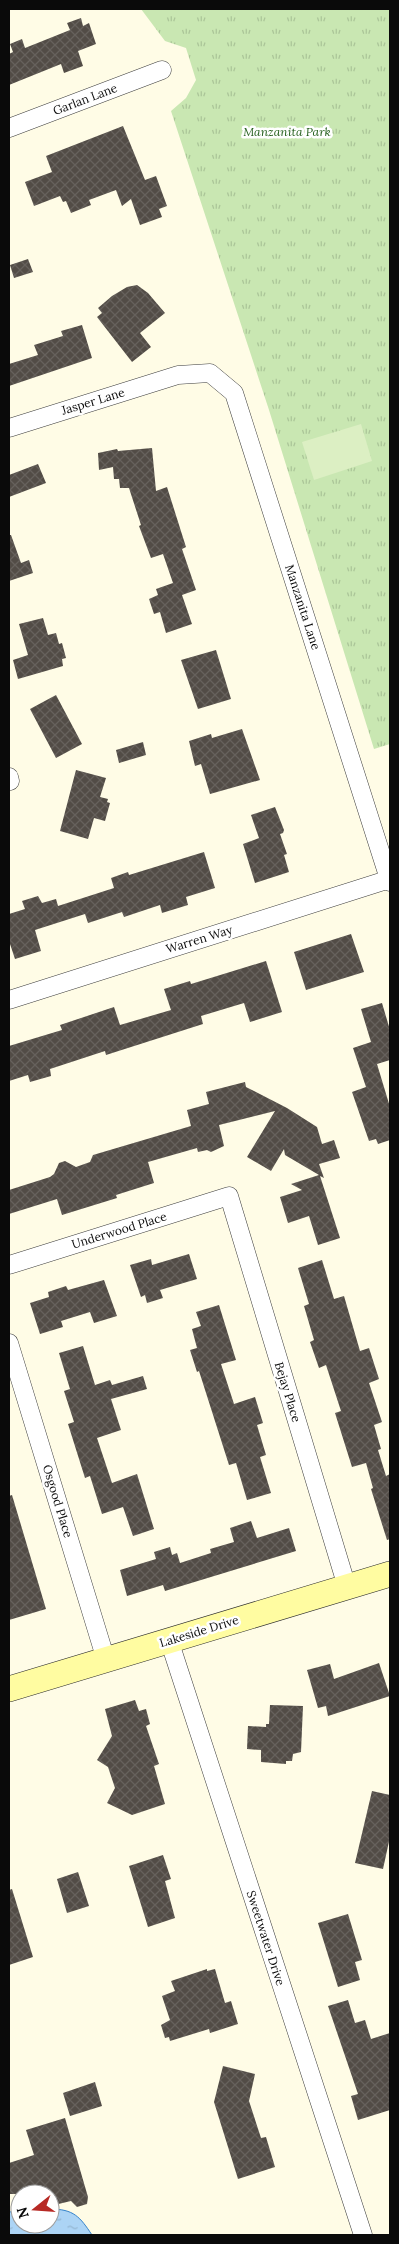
<svg xmlns="http://www.w3.org/2000/svg" width="399" height="2244" viewBox="0 0 399 2244" font-family="Lora,serif">
	<style>
		.park { fill: url(#park-tufts) }
		.pitch { fill: #dcefc3 }
		.water { fill: url(#water-ripples); stroke: #3482cb }
		.building { fill: url(#building-cross-hatch) }
		.lines { fill: none; stroke-linecap: round; stroke-linejoin: round }
		.minor-casing { stroke: #3d3d3d; stroke-width: 19 }
		.secondary-casing { stroke: #2c2c2c; stroke-width: 26 }
		.minor { stroke: #fff; stroke-width: 18 }
		.secondary { stroke: #fffca1; stroke-width: 25 }
		.labels { text-anchor: middle; dominant-baseline: central; stroke-width: 5; stroke-linejoin: round; paint-order: stroke }
		.street-label { font-size: 12px; fill: #0a0a0a; stroke: #fff }
		.park-label { font-size: 12px; font-style: italic; fill: #245f1c; stroke: #fff }
	</style>
	<defs>
		<pattern id="park-tufts" width="24" height="20" patternUnits="userSpaceOnUse" patternTransform="scale(1.25)"><rect width="24" height="20" fill="#c9e7b2"/><path d="M3 7l-1-3M5 7V3M7 7l1-3M15 17l-1-3M17 17v-4M19 17l1-3" fill="none" stroke="#abc598"/></pattern>
		<pattern id="water-ripples" width="26" height="14" patternUnits="userSpaceOnUse" patternTransform="scale(1.25)"><rect width="26" height="14" fill="#acd4f5"/><path d="M2 4q2-2 4 0t4 0M15 11q2-2 4 0t4 0" fill="none" stroke="#93b5d1"/></pattern>
		<pattern id="building-cross-hatch" width="8" height="8" patternUnits="userSpaceOnUse" patternTransform="scale(1.25)"><rect width="8" height="8" fill="#524c46"/><path d="M0 0l8 8M0 8l8-8" fill="none" stroke="#66615c"/></pattern>
	</defs>
	<rect width="100%" height="100%" fill="#fffce6"/>
	<path class="park" d="M141,9h249v735l-16,5 -105,-339 -98,-299 15,-13 10,-18 -10,-32 -21,-7z"/>
	<path class="pitch" d="M361,424l11,37 -58,19 -12,-38z"/>
	<path class="water" d="M50,2209c24,0 30,8 42,26h-83v-23l11,-1v13h30z"/>
	<path class="building" d="M81,18l2,8 6,-3 7,21 -18,7 5,15 -19,7 -3,-9 -52,21v-31l4,-2 -3,-8 12,-5 3,9 45,-18 -3,-7z
		M123,126l22,54 11,-4 11,30 -8,3 3,8 -22,8 -9,-26 -9,7 -6,-16 -27,10 2,5 -20,8 -5,-12 -3,1 -3,-6 -26,10 -9,-24 27,-10 -6,-16z
		M28,259l5,13 -19,6 -4,-13z
		M137,285l11,8 17,20 -25,20 11,14 -19,15 -35,-45 5,-4 -4,-5 14,-12 15,-9z
		M82,325l10,33 -83,28v-22l29,-9 -4,-10 29,-9 -2,-5z
		M152,448l4,43 11,-4 19,60 -4,2 14,41 -14,5 10,29 -26,9 -6,-21 -6,2 -5,-15 9,-4 -2,-6 17,-6 -10,-29 -12,4 -12,-32 2,-1 -12,-37h-9l-1,-9h-5l-1,-12 -14,3 -1,-17 19,-4 1,2z
		M38,464l8,19 -37,14v-22z
		M9,535h2l10,28 8,-3 4,13 -24,8z
		M43,618l5,17 8,-2 3,11 3,-1 4,15 -4,1 1,7 -45,13 -5,-19 15,-5 -9,-31z
		M216,650l15,49 -33,10 -17,-49z
		M56,695l26,49 -26,14 -26,-49z
		M242,729l18,51 -50,14 -9,-30 -6,2 -6,-25 22,-7 1,4z
		M143,742l3,13 -27,8 -3,-13z
		M76,770l30,8 -6,19 8,2 -1,3 3,1 -5,18 -11,-3 -6,21 -28,-8z
		M275,807l9,23 -1,3 -3,1 7,20 -3,1 5,17 -34,11 -12,-39 16,-6 -8,-23z
		M204,852l11,36 -29,9 2,8 -26,8 -2,-8 -36,12 -2,-5 -34,11 -3,-9 -50,16 6,21 -26,8 -6,-18v-27l16,-5 -3,-8 16,-5 4,7 14,-4 2,7 56,-18 -3,-10 17,-6 1,3z
		M351,934l13,38 -58,18 -12,-38z
		M266,961l16,51 -32,10 -6,-19 -43,13 2,8 -97,31 -1,-4 -55,18 1,7 -21,6 -2,-7 -19,6v-35l53,-16 -2,-5 54,-18 6,18 51,-15 -7,-21 26,-8 1,3z
		M382,1003l8,27v30l-13,4 13,43v33l-12,4 -2,-5 -7,2 -17,-49 14,-5 -13,-39 18,-6 -10,-33z
		M245,1082l1,5 41,21 30,19 5,17 12,-4 6,18 -21,6 5,14 -4,-2 20,62 -22,7 -9,-29 -21,7 -8,-26 22,-7 -11,-6 28,-9 -34,-20 -1,-6 -13,22 -24,-14 28,-46 -56,14 5,21 -13,6 -4,-2 -9,2 -1,-4 -49,14 6,21 -38,12 1,3 -55,17 -5,-16 -48,15v-24l41,-13 4,-3 5,-11 6,-2 11,6 14,-5 3,-7 98,-29 -4,-16 22,-6 -3,-12z
		M189,1254l8,25 -37,11 3,8 -16,5 -2,-8 -4,2 -11,-32 21,-6 1,6z
		M322,1260l12,39 10,-3 16,55 9,-3 10,31 -10,4 13,39 -8,3 7,24 -3,1 8,26 4,-2v65l-3,1 -16,-51 2,-1 -7,-25 -14,4 -17,-54 6,-2 -15,-46 -7,3 -9,-26 4,-2 -10,-34 5,-2 -11,-36z
		M104,1280l13,36 -23,7 -4,-11 -29,9 2,6 -23,7 -10,-31 19,-6 -1,-5 18,-6 2,4z
		M219,1305l17,55 -15,4 13,40 21,-7 8,26 -6,2 9,30 -6,2 11,36 -24,7 -11,-37 -7,2 -30,-94 -2,1 -7,-22 7,-2 -5,-19 9,-3 -5,-14z
		M83,1346l12,39 15,-5 2,5 31,-9 4,13 -36,10 10,31 -24,8 15,45 25,-9 17,55 -21,7 -10,-29 -21,7 -12,-38 -5,2 -17,-54 6,-2 -10,-31 6,-2 -11,-36z
		M12,1495l34,114 -37,11v-124z
		M251,1521l6,17 32,-10 7,23 -131,40 -2,-6 -36,11 -7,-26 36,-11 -2,-7 16,-5 2,8 5,-2 3,10 31,-10 -1,-4 24,-7 -4,-14z
		M379,1663l11,33 -62,20 -2,-10 -8,2 -11,-38 23,-6 4,15z
		M135,1700l4,11 7,-2 4,15 -4,2 13,38 -5,2 11,38 -33,11 -25,-12 8,-15 -7,-21 -11,-7 15,-24 -7,-27z
		M270,1705l33,1 -2,46 -8,2 -1,7h-6v3l-25,-2v-12l-14,-1 1,-23 18,1v-3h3z
		M372,1791l18,4v42l-7,32 -28,-6z
		M163,1855l8,24 -6,2 10,37 -27,9 -19,-61z
		M78,1872l11,34 -22,7 -10,-34z
		M12,1889l21,68 -24,8v-75z
		M348,1914l14,46 -7,2 5,18 -22,7 -20,-64z
		M207,1969v2l8,-2 10,34 6,-2 7,23 -28,9 -1,-4 -39,12 -1,-4 -4,1 -4,-13 9,-5 -8,-24 13,-5 -4,-10z
		M348,2000l7,23 10,-3 6,19 19,-6v77l-32,10 -7,-24 7,-2 -30,-88z
		M223,2066l32,8 -6,27 12,37 5,-1 9,30 -37,12 -24,-77z
		M95,2082l7,24 -32,10 -7,-23z
		M65,2118l23,79 -1,7 -10,3 -6,-6 -21,5v-12h-41v-31l25,-8 -8,-25z"/>
	<g class="lines">
		<defs>
			<path id="minor" d="M9,128l153,-58
				M9,428l169,-53 32,-2 24,20 156,489
				M9,777l1,4
				M9,1000l381,-121
				M9,1265l220,-69 118,391
				M9,1343l97,317
				M169,1640l194,595"/>
			<path id="secondary" d="M9,1689l381,-115"/>
		</defs>
		<use href="#minor" class="minor-casing"/>
		<use href="#secondary" class="secondary-casing"/>
		<use href="#minor" class="minor"/>
		<use href="#secondary" class="secondary"/>
	</g>
	<g class="labels">
		<g class="street-label">
			<text transform="translate(85 99) rotate(-21)">Garlan Lane</text>
			<text transform="translate(93 401) rotate(-17)">Jasper Lane</text>
			<text transform="translate(303 607) rotate(72)">Manzanita Lane</text>
			<text transform="translate(199 939) rotate(-17)">Warren Way</text>
			<text transform="translate(119 1230) rotate(-17)">Underwood Place</text>
			<text transform="translate(288 1392) rotate(73)">Bejay Place</text>
			<text transform="translate(58 1501) rotate(73)">Osgood Place</text>
			<text transform="translate(199 1631) rotate(-17)">Lakeside Drive</text>
			<text transform="translate(266 1938) rotate(72)">Sweetwater Drive</text>
		</g>
		<g class="park-label">
			<text x="287" y="131">Manzanita Park</text>
		</g>
	</g>
	<rect width="399" height="2244" fill="none" stroke="#0a0a0a" stroke-width="20"/>
	<g transform="translate(35 2209) rotate(253)"><circle r="24" fill="#ffffff" stroke="#9d9d9d"/>
	<path d="M0-4L9 19L0 12L-9 19Z" fill="#b72924"/>
	<text y="-8" font-size="14" font-weight="bold" text-anchor="middle" fill="#0a0a0a">N</text>
	</g>
</svg>
